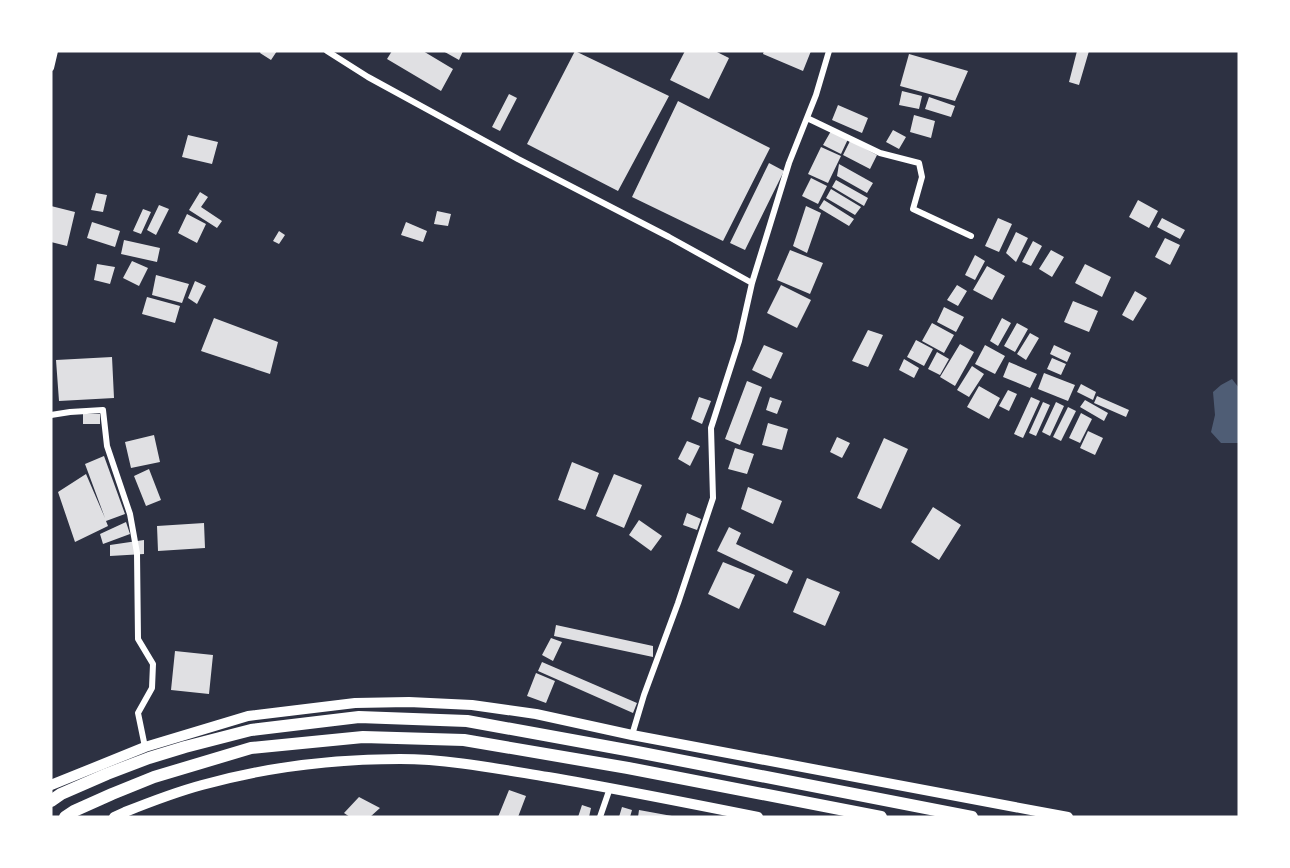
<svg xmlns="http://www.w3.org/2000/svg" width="1290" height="868" viewBox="0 0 1290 868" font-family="Poppins,sans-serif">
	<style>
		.water { fill: #4f5d75 }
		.building { fill: #e0e0e3 }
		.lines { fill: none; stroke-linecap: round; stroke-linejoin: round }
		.minor { stroke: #fff; stroke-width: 6 }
		.secondary { stroke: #fff; stroke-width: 10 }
		.trunk { stroke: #fff; stroke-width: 12 }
	</style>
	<rect width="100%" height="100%" fill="#2d3142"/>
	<path class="water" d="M1232,379l7,9v55h-18l-10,-11 4,-17 -2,-23 8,-7z"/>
	<path class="building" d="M261,51h16l-6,9 -11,-7z
		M392,51h31l30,18 -12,22 -54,-32z
		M443,51h20l-4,9z
		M575,51l94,45 -51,95 -91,-47z
		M685,51h30l14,7 -20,41 -39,-19z
		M764,51h47l-8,20 -40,-17z
		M1077,51h12l-10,34 -10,-3z
		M909,54l59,17 -13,30 -55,-15z
		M902,91l20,5 -3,13 -20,-4z
		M509,94l8,4 -17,33 -8,-4z
		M929,97l26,9 -4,11 -26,-8z
		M678,101l92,47 -47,93 -91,-44z
		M838,105l30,13 -6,15 -30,-13z
		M914,115l21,6 -4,17 -21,-6z
		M893,130l13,7 -7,12 -13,-7z
		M831,131l17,8 -7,15 -18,-9z
		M188,135l30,7 -6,22 -30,-7z
		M850,141l27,14 -7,14 -27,-14z
		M821,147l20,9 -13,27 -20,-9z
		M769,163l15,8 -39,79 -15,-7z
		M839,164l34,19 -6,10 -30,-17z
		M811,178l16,8 -9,18 -16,-8z
		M836,180l32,18 -4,8 -32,-19z
		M831,189l30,18 -6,8 -29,-17z
		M200,192l8,5 -7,10 21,14 -5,7 -28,-18z
		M96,193l11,2 -4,17 -12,-2z
		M824,200l30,19 -5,7 -30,-18z
		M1138,200l20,11 -9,17 -20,-11z
		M159,205l10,4 -13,26 -9,-5z
		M51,206l24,6 -8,34 -16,-4z
		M806,206l15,7 -14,40 -14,-7z
		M143,209l8,3 -10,22 -8,-3z
		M437,211l14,3 -3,12 -14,-2z
		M187,214l19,10 -9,19 -19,-10z
		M998,218l14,6 -13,28 -14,-6z
		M1162,218l23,12 -5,9 -23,-12z
		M92,222l28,9 -5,16 -28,-9z
		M406,222l21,9 -4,11 -22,-7z
		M279,231l6,4 -6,9 -6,-3z
		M1016,232l12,6 -12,24 -10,-9z
		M1165,238l15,7 -10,20 -15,-8z
		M124,240l36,8 -3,14 -36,-8z
		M1033,241l9,5 -11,20 -9,-4z
		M790,250l33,13 -13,31 -33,-14z
		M1051,250l13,7 -12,20 -13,-8z
		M975,255l10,6 -10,19 -10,-5z
		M132,261l16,7 -9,18 -16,-8z
		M97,264l18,3 -5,17 -16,-4z
		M1085,264l26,13 -9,20 -27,-14z
		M987,266l18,10 -13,24 -19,-10z
		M156,275l33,9 -7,19 -30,-8z
		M195,281l11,5 -9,18 -9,-6z
		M781,285l30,15 -14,28 -30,-15z
		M957,285l10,6 -9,15 -11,-6z
		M1135,291l12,7 -14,23 -11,-6z
		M147,297l33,9 -5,17 -33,-9z
		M1073,301l25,10 -9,21 -25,-10z
		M944,307l20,10 -8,15 -19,-10z
		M214,318l64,24 -8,32 -69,-23z
		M1002,318l9,5 -13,23 -8,-5z
		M932,323l22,12 -10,18 -22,-12z
		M1017,323l11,6 -13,23 -11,-6z
		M868,330l15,5 -15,32 -16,-6z
		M1030,333l9,5 -13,22 -9,-6z
		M916,340l17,9 -9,17 -17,-9z
		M960,344l14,8 -19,34 -15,-9z
		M764,345l19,8 -12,26 -19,-9z
		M985,345l20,11 -10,18 -20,-10z
		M1054,345l17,8 -4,9 -17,-8z
		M937,352l12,7 -9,16 -12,-6z
		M112,357l2,41 -55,3 -3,-41z
		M1052,358l14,6 -5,11 -14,-6z
		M904,359l15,9 -5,10 -15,-8z
		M1009,362l28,12 -7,14 -27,-11z
		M972,366l12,8 -15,23 -12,-7z
		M1044,373l31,12 -7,16 -30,-12z
		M747,381l15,6 -22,58 -15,-6z
		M1081,384l15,8 -3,8 -16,-8z
		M979,386l21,12 -11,21 -22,-12z
		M1008,390l9,4 -8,17 -10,-5z
		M1097,396l32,14 -3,7 -32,-14z
		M699,397l12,4 -9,23 -11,-5z
		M770,397l12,4 -5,13 -11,-4z
		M1031,397l9,4 -17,37 -9,-4z
		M1085,400l23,13 -4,8 -24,-14z
		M1043,402l7,3 -14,31 -7,-3z
		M1056,402l8,4 -14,30 -8,-4z
		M1068,407l8,4 -15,30 -8,-4z
		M1081,413l11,6 -12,24 -11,-5z
		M83,414h17v10h-17z
		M768,423l20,6 -6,21 -20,-5z
		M1088,431l15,7 -8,17 -15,-7z
		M154,435l6,27 -29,6 -6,-26z
		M837,437l13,6 -8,15 -12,-6z
		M884,438l24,11 -27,60 -24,-11z
		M687,441l13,5 -10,20 -12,-7z
		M735,448l19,6 -7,20 -19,-5z
		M104,456l21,58 -19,7 2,5 -33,16 -17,-50 28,-18 19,44 -20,-54z
		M572,462l27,11 -14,37 -27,-10z
		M149,469l12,31 -15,6 -12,-30z
		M614,474l28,11 -18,43 -28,-12z
		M748,487l34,14 -9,23 -32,-15z
		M933,507l28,18 -22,35 -28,-18z
		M687,513l14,6 -4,11 -14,-5z
		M639,520l23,16 -11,15 -22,-16z
		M126,522l4,12 -27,10 -3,-10z
		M204,523l1,25 -47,3 -1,-25z
		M729,527l12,6 -5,11 57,27 -6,13 -70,-33z
		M144,540v14l-34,2v-11z
		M723,562l32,13 -16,34 -31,-15z
		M807,578l33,14 -15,34 -32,-14z
		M556,625l97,21v11l-99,-21z
		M551,638l11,4 -9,19 -11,-6z
		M175,651l38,4 -4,39 -38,-4z
		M542,662l95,41 -4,10 -95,-42z
		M536,673l19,8 -9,22 -19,-7z
		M509,790l17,6 -8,21h-20z
		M359,797l21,11 -10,9h-20l-6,-4z
		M582,805l9,3 -2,9h-11z
		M622,807l10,3 -2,7h-11z
		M639,810l33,6v1h-34z"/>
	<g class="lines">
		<path class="minor" d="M327,51l41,26 150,82 151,78 83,46
			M51,68l4,-17
			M807,118l73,35 39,10 3,14 -9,32 58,27
			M51,415l19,-3 33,-2 4,36 23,68 7,39 1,86 15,25 -1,24 -14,25 7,34
			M632,735l12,-40 34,-92 35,-105 -2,-70 28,-87 13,-58 37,-120 27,-68 13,-44
			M600,817l10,-29"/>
		<path class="secondary" d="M51,785l94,-38 103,-31 107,-13 54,-1 63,3 64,9 96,21 436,82
			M114,817l11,-5c25,-10 51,-20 77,-27 65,-18 131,-26 198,-26 49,0 99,10 148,18 70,12 140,26 210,40"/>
		<path class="trunk" d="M51,801l10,-7 46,-20 42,-16 36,-11 66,-17 108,-13 108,4 165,30 340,66
			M65,817l9,-6 38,-17 42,-17 97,-29 112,-11 101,3 164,28 253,49"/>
	</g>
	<rect width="1290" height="868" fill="none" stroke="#ffffff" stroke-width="105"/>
</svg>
